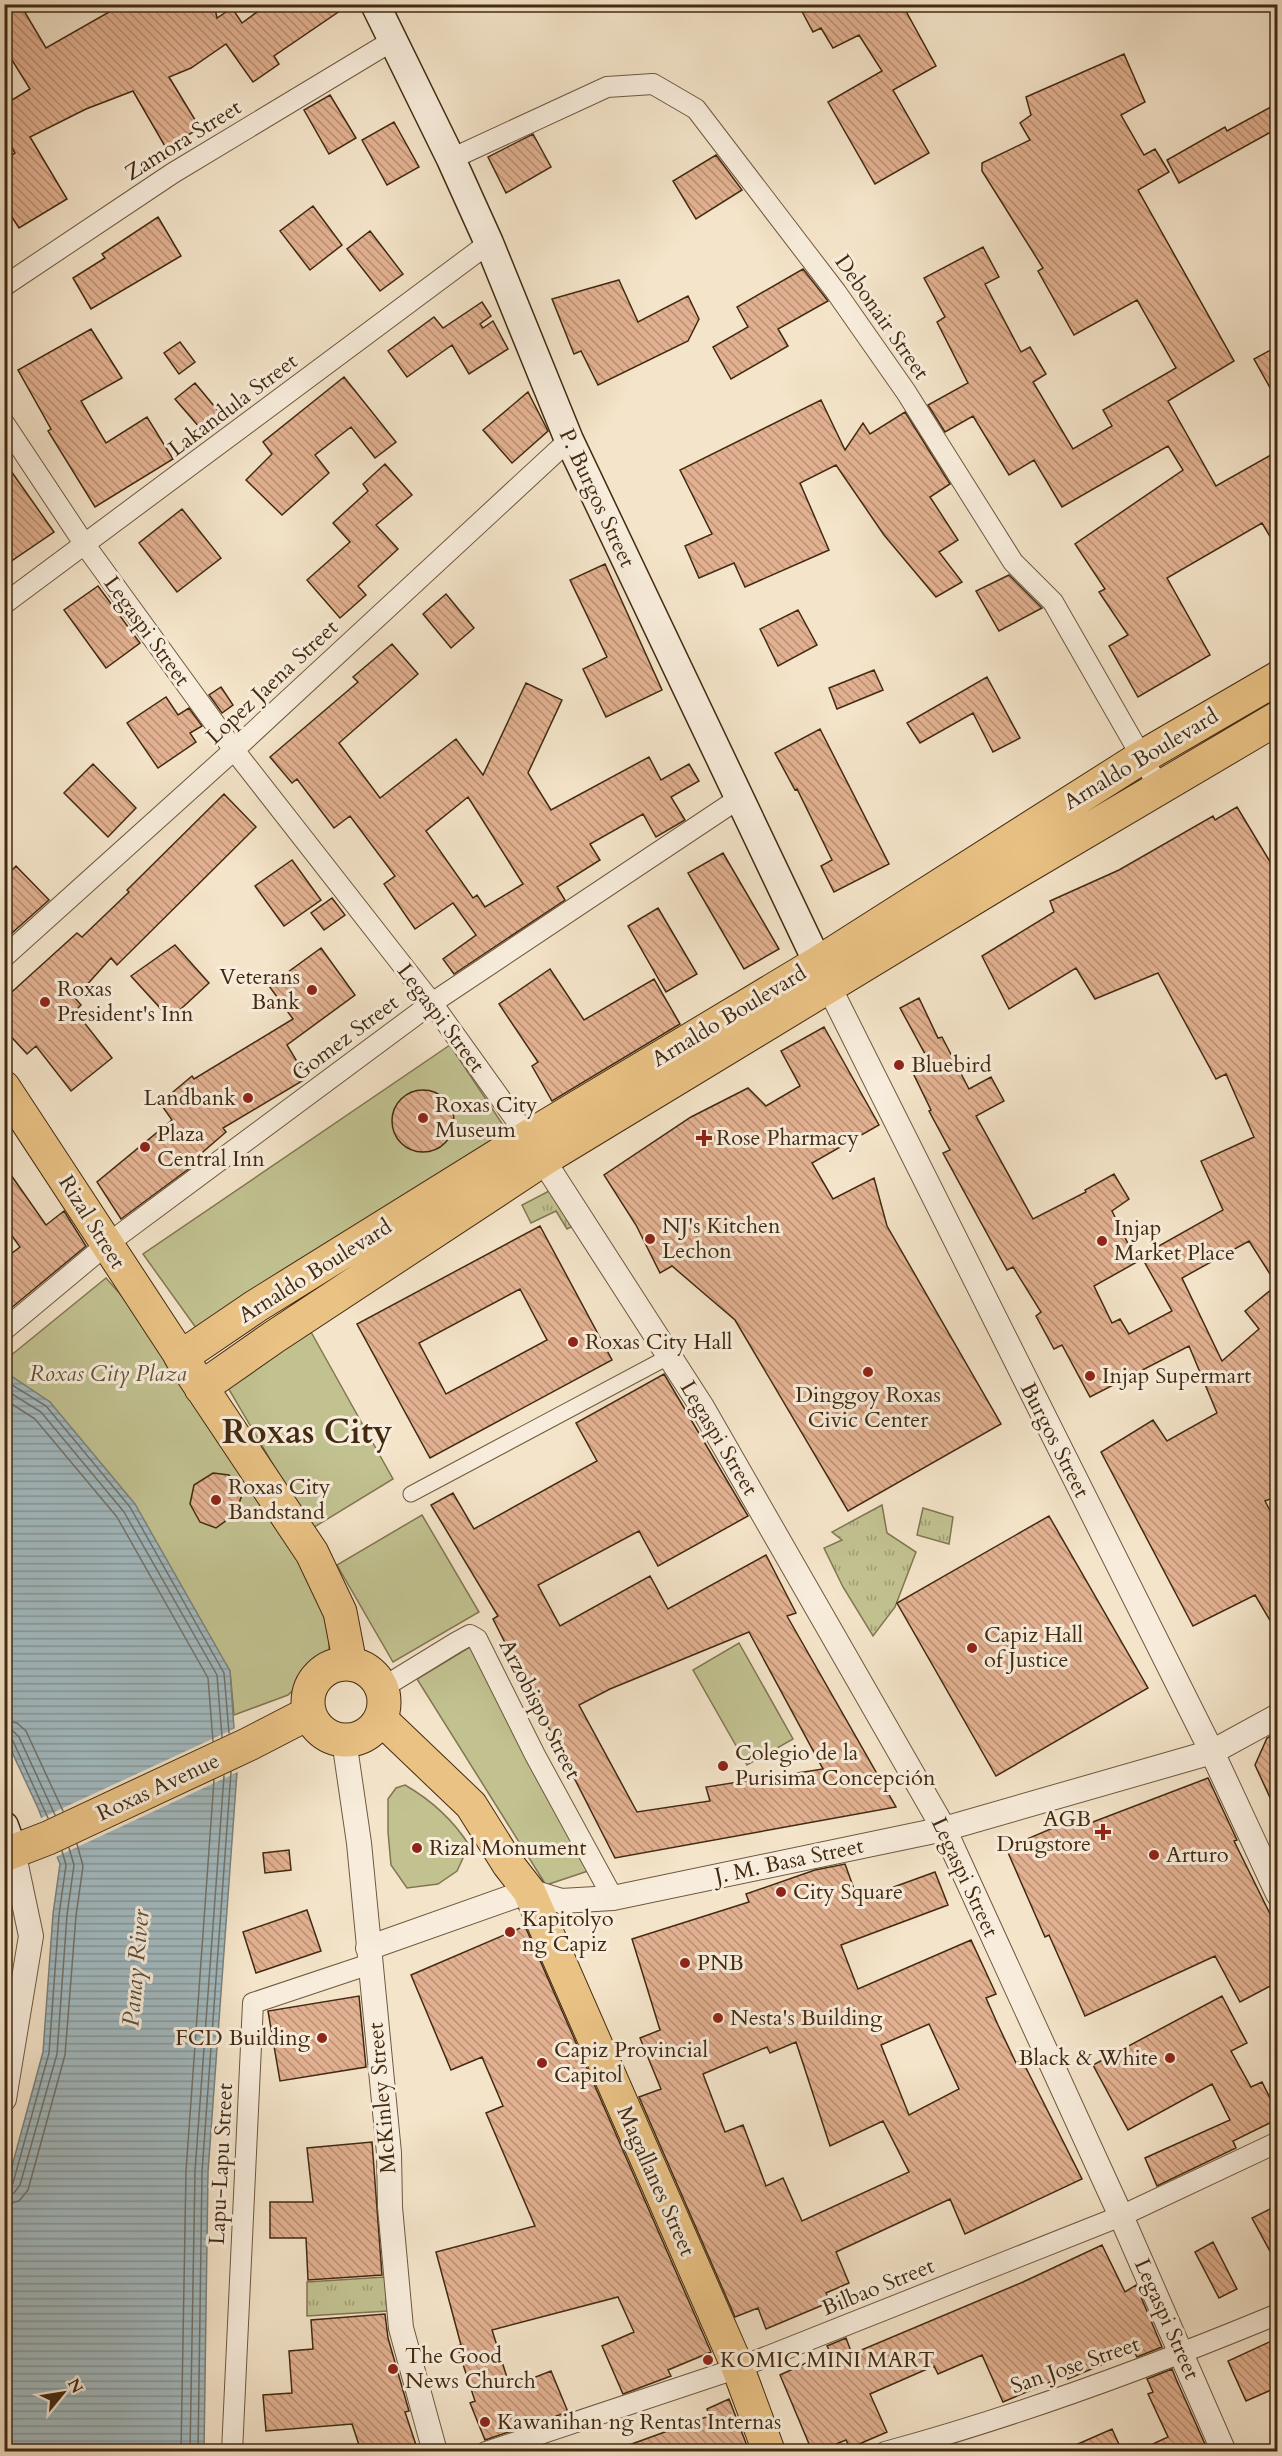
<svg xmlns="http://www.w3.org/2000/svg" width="1282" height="2456" viewBox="0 0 1282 2456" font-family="Cardo,serif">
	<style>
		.grass { fill: url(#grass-tufts); stroke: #827651; stroke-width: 1.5 }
		.green { fill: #c2c291; stroke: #827651; stroke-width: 1.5 }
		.water { fill: url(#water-rules); stroke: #7c817b; stroke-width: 1.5 }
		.pier { fill: #f4e4c9 }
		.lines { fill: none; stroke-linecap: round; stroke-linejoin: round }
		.shore { stroke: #72726a; stroke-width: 1.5 }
		.building { fill: url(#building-back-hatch); stroke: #422a11; stroke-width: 1.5; fill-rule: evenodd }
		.pedestrian-casing { stroke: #6e583f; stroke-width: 17 }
		.minor-casing { stroke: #6e583f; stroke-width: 22 }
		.tertiary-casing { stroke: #6e583f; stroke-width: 26 }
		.secondary-casing { stroke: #422a11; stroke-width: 31 }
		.primary-casing { stroke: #422a11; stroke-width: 34 }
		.trunk-casing { stroke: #422a11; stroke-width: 35 }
		.pedestrian { stroke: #f8eddc; stroke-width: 15 }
		.minor { stroke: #f8eddc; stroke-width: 20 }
		.tertiary { stroke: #f8eddc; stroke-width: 24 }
		.secondary { stroke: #f8eddc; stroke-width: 28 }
		.primary { stroke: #eac284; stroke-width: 32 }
		.trunk { stroke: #eac284; stroke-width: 33 }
		.poi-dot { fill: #8f2418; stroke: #f8eddc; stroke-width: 2 }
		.labels { text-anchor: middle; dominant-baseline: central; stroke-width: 6; stroke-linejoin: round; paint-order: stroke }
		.street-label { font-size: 22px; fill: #422a11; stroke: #f8eddc }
		.poi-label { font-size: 22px; fill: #422a11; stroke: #f8eddc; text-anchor: start }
		.park-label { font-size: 22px; font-style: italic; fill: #625031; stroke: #f8eddc }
		.water-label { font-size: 24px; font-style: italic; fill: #5a4e3d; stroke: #f8eddc }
		.town-label { font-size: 34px; font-weight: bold; fill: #422a11; stroke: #f8eddc }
	</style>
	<defs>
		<pattern id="grass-tufts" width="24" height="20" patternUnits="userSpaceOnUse" patternTransform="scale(1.5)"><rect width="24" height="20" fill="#c2c291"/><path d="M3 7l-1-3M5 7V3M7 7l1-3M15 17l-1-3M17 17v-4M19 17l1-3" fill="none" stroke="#9f9e75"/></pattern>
		<pattern id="water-rules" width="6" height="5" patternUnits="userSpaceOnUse" patternTransform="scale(1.5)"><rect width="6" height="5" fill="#a2bbc2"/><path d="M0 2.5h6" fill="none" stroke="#86989c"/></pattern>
		<pattern id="building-back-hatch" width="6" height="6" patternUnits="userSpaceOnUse" patternTransform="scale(1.5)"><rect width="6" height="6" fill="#e2b191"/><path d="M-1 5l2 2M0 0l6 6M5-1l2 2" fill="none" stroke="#b99075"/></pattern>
	</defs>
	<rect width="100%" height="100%" fill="#f4e4c9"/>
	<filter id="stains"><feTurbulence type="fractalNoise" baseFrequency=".00333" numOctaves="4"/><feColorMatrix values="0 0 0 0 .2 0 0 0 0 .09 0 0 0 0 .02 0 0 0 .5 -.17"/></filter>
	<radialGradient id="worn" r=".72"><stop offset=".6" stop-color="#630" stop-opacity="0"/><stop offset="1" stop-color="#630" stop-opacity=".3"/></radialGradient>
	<path class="grass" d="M551,1190l22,36 -6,3 -11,-18 -25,12 -9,-18z
		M882,1505l5,28 29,19 -21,55 -22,29 -30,-49 -19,-39 18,-8 -10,-8z
		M923,1508l30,9 -4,27 -32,-9z
		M385,2277l3,34 -81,5v-34z"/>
	<path class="green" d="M450,1045l59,89 -310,198 -56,-78z
		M106,1278l52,59 153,233 18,51v30l-13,17 -28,27 -54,20 -4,-44 -180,-269 -45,-30 -1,-11z
		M311,1332l82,147 -82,50 -84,-143z
		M422,1515l57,97 -86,50 -56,-97z
		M739,1643l54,96 -46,26 -54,-95z
		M470,1647l118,224 -42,14 -129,-206z
		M405,1785c26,15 48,35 64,60l-12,26 -19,13 -31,4 -16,-23 -3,-33v-33l8,-11z"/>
	<path class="water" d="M5,1372l45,30 85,102 95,167 7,101 -29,400 -4,279h-199v-259l38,-140 10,-138 7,-50 -22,-56 -33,-71z"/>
	<path class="pier" d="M238,1727l2,44 -184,86 -17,-38z"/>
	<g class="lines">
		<path class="shore" d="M4,1380l42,26 84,101 94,166 5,60
			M4,1389l37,23 83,100 93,163 5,62
			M4,1399l31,20 82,98 91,161 5,63
			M4,1720l13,3 9,8 37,80
			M4,1729l9,2 6,6 36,78
			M4,1737l9,4 35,77
			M4,2188l6,-1 3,-4 36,-130 10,-138 7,-50 -4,-14
			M4,2195l10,-2 6,-8 37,-131 10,-139 7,-50 -5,-17
			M4,2205l15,-4 9,-11 37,-135 11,-139 7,-50 -6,-22
			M181,2452l5,-281 28,-391
			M190,2452l5,-281 29,-395
			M198,2452l4,-280 29,-400"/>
	</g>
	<path class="building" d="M4,4h16l26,44 77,-44h91l3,14 15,-10 10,15 26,-19h82l-76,52 5,8 -26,18 -27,-38 -35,24 -22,9 31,51 -34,20 -33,-57 -47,18 -56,28 37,62 -48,29 -15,-23v-45l11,-7 -11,-18v-30l26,-16 -26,-42z
		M798,4h104l34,62 -43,24 36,63 -54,31 -47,-82 54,-31 -23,-36 -26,13 -12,-20 -8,4z
		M1124,54l21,48 -24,13 23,40 11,-6 14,23 -31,18 96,171 -66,40 48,85 62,-35v99l-16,-27 -95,55 43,77 -72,42 -29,-51 19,-11 -29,-43 6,-3 -30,-45 108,-74 -15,-24 -106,61 -28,-47 -25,15 -36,-59 -28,16 -17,-27 40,-22 -31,-61 8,-5 -21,-39 59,-31 16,30 -14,7 36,68 9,-5 16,27 -13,8 40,67 39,-23 -9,-16 73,-42 -39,-68 -63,35 -36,-64 5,-3 -61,-97v-8l48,-23 -10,-17 11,-8 -5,-18z
		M330,95l26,43 -27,16 -25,-44z
		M1278,103v25l-99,55 -12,-23 58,-33 2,4z
		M394,122l25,45 -32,18 -25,-45z
		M533,134l18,33 -45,26 -18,-36z
		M716,155l26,35 -46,29 -23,-38z
		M313,206l29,39 -32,25 -30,-39z
		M158,217l23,39 -90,53 -18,-31 32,-20 -3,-4z
		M370,231l33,43 -23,17 -33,-42z
		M803,269l25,32 -50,28 10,17 -57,33 -18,-32 35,-20 -11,-20z
		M619,280l19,42 50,-26 11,23 -11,22 -90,44 -17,-34 -7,3 -22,-55z
		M482,302l9,14 -11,8 3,4 10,-7 15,28 -39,25 -17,-29 -45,32 -19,-26 46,-34 9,11z
		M91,329l31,49 -41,23 25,42 41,-26 26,42 -78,48 -47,-76 3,-2 -33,-59z
		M180,342l15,20 -16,12 -15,-21z
		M1278,346v56l-24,-43z
		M344,377l52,65 -21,16 -24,-31 -36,28 14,18 -47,42 -36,-35 26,-26 -9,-12z
		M195,383l24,29 -19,16 -25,-29z
		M528,392l20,39 -36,32 -29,-33z
		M821,400l24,50 18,-27 7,11 35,-22 45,72 -20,13 28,43 -19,12 23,30 -26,15 -52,-62 -48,-70 -36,18 29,67 -84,37 -11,-24 -35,15 -14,-32 27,-12 -32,-64z
		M4,461l50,71 -50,34z
		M385,464l27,31 -36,30 22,24 -40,37 8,9 -26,23 -33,-38 43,-38 -17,-19 35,-32 -5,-7z
		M182,509l39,49 -44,34 -38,-49z
		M605,564l57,126 -56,27 -23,-48 24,-12 -37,-77z
		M1009,575l33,33 -43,23 -23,-40z
		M98,586l42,57 -34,25 -42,-58z
		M446,594l28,34 -23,20 -28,-34z
		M798,610l19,35 -39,21 -18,-37z
		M392,644l26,30 -79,69 41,55 76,-59 27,36 43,-92 36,17 -34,73 23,37 98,-53 12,23 28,-16 10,17 -28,16 14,23 -29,17 -13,-23 -53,30 10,16 -43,27 8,13 -111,74 -11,-15 33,-24 -23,-32 -38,26 -31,-45 11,-8 -45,-60 -16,12 -37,-49 -5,4 -22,-26 88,-75 -5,-5zM468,797l55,87 -38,23 -8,-12 -4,3 -47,-67z
		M874,670l9,20 -46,19 -8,-21z
		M987,677l33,61 -27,14 -20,-39 -53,30 -13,-20z
		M221,687l12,18 -11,8 -13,-18z
		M166,697l12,18 11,-7 13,18 -12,7 6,9 -38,26 -31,-45z
		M820,729l69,135 -55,28 -13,-26 11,-6 -35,-71 -2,1 -20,-37z
		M93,764l43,44 -28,29 -44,-44z
		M224,794l32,33 -139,138 -6,-7 -36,40 6,7 -6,6 37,47 -41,33 -35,-45 -9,8 -23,-25v-30l73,-66 5,4 47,-45 -2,-2z
		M1237,807l41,68v621l-13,5 13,25v108l-23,-39 -62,31 -92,-174 52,-32 14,21 50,-28 -28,-67 -99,51 -28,-52 -8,4 -18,-33 5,-4 -28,-45 -6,3 -64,-117 7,-3 -21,-39 2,-1 -18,-37 18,-8 -31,-57 19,-10 19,40 4,-1 27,52 22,-12 13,24 -28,15 57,103 53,-27 -1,-2 29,-16 15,25 -17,12 25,51 -43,24 18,37 8,-4 9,15 43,-23 -31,-55 82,-46 -22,-49 53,-24 -28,-63 -10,5 -58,-106 -63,26 -19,-31 -67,41 -27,-53 72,-44 -4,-11 69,-31 94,-54 2,4zM1249,1241l28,44 -32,26 14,18 -37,32 -40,-83z
		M723,853l56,96 -35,20 -56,-96z
		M292,860l29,40 -37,26 -29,-40z
		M16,866l33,34 -45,40v-62z
		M332,898l13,17 -21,15 -13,-17z
		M658,908l39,66 -31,18 -38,-66z
		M175,945l34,38 -39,36 -39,-43z
		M321,948l34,47 -68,50 20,33 -84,50 3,4 -30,26 2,4 -77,57 -24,-37 75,-62 -12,-17 32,-27 2,3 99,-60 -24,-33z
		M550,969l34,51 70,-41 26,45 -128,77 -20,-35 6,-4 -39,-58z
		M824,1027l55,98 -67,38 21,36 41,-21 13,48 114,198 -153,87 -113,-191 -63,-54 -12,7 -24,-48 -32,-50 87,-58 57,-29 18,18 34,-20 -19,-35z
		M392 1121a31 31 0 1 1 62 0a31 31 0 1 1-62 0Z
		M4,1165l42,60 18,-14 22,35 -82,68v-55l16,-12 -16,-22z
		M540,1226l72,134 -182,98 -73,-134zM520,1289l27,51 -101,54 -27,-51z
		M664,1374l84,142 -90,50 -19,-35 -101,54 22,41 90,-50 18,33 98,-54 30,58 -9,3 109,191 -281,51 -122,-239 5,-3 -67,-111 22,-12 21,36 123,-68 -21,-38zM749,1632l74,137 -117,18 4,14 -73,11 -58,-107 31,-16z
		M213,1473l16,2 13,20 -7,19 -19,14 -16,-6 -10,-18 4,-19z
		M1049,1516l99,172 -152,88 -99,-173z
		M1278,1732v83l-23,-50 12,-27z
		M1208,1778l29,62 -3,1 44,89v52l-38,20 -25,-46 -130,60 -36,-81 -4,2 -39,-89 75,-32 4,9z
		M289,1850l2,20 -26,3 -2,-20z
		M845,1864l13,36 77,-28 13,33 -107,40 17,44 113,-49 25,54 -10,4 12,27 18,38 6,-3 60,119 -117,55 -15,-35 -114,53 13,31 -23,10 4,9 -64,27 -8,-21 -23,9 -96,-220 22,-8 -21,-51 20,-8 -28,-91 117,-37 -3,-8 69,-24zM929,2024l30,65 -50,26 -28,-70zM796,2042l34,104 53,-25 26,51 -107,49 -19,-43 -17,8 -23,-61 -18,7 -22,-58 64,-27 3,6z
		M307,1910l14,41 -65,22 -13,-41z
		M525,1926l186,426 -43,18 3,6 -48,18 -21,-48 32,-14 -16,-35 -126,33 18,57 41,-16 17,41 -83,28 -15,-37 5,-2 -18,-55 4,-1 -25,-93 99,-26 -49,-113 17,-7 -21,-49 -31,13 -40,-95z
		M359,1996l7,71 -86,14 -12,-70z
		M1222,1996l25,47 -16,8 20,36 11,-5 16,32v5l-45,22 3,7 -79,38 -12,-28 85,-38 -18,-36 -84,46 -35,-65z
		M372,2142l10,133 -74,5 -2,-42h-36v-36h43l-6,-54z
		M1278,2205v61l-26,-48z
		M1213,2242l24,47 -18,9 -24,-46z
		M1102,2245l23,47 11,-7 26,62 -25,10 -3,-6 -66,28 -1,-4 -64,27 -21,-47 -44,19 -4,-8 -64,28 17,38 -37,16 -4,-8 -27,11h-7l-32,-76 50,-23 -3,-6 19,-8 6,16 171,-72z
		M385,2314l3,24 21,73 -4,1 13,39h-57l-9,-27 -86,7 -3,-36 29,-2 -3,-42 24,-2 -2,-29z
		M1278,2338v49l-32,14 -18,-40z
		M1172,2369l4,10 32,72h-70l30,-14 -20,-43 5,-2 -6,-13z
		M729,2399l20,52h-130l-1,-2 91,-33 -2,-7z
		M1112,2429l10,22h-60z"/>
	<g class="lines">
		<defs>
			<path id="pedestrian" d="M411,1494l259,-138"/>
			<path id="minor" d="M451,159l156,-72 46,-3 43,25 140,183 70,100 107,170 40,40 106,185
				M4,286l169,-113 219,-132
				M4,423l81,122 149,205 198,253 96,134
				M4,604l485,-361
				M4,957l230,-207 335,-310
				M4,1330l102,-85 326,-242 306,-204
				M382,1688l75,-46 13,-7 7,4 58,116 78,143
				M232,2452l21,-449 117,-39
				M486,2452l252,-84 383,-152 157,-74
				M885,2452c134,-36 265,-85 393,-138"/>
			<path id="tertiary" d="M829,987l383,765 66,142
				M534,1146l168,261 242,422 177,387 103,236
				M344,1740l15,103 30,310 1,54 11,121 34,124
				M368,1948l161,-57 32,10 52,-3 331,-69 268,-77 66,-36
				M4,2099l27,-163 -18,-85"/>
			<path id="secondary" d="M375,4l76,155 38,84 80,197 258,542
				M4,1826l9,25"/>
			<path id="primary" d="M4,1087l177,270
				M381,1719l90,86 37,59 21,27 209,477 31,84"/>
			<path id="trunk" d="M201,1388l73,-51 270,-178 463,-281 271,-160
				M308 1702a38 38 0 1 1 76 0a38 38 0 1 1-76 0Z
				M350,1664l-10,-52 -28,-59 -131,-196 75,-51 272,-169 290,-174 324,-206 136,-79
				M4,1855l44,-17 201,-94 60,-31"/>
		</defs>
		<use href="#pedestrian" class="pedestrian-casing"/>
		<use href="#minor" class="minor-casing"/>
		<use href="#tertiary" class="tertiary-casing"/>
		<use href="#secondary" class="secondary-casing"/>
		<use href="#primary" class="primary-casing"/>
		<use href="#trunk" class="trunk-casing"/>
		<use href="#pedestrian" class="pedestrian"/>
		<use href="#minor" class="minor"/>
		<use href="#tertiary" class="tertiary"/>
		<use href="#secondary" class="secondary"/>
		<use href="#primary" class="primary"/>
		<use href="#trunk" class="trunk"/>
	</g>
	<g class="poi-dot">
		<circle cx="312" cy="990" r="6"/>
		<circle cx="45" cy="1002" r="6"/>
		<circle cx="899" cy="1065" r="6"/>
		<circle cx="248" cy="1098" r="6"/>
		<circle cx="423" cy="1118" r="6"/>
		<path d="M701 1129h6v6h6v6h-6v6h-6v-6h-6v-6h6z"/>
		<circle cx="145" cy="1147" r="6"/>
		<circle cx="650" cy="1239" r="6"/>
		<circle cx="1102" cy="1241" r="6"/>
		<circle cx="573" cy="1342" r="6"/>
		<circle cx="868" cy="1372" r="6"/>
		<circle cx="1090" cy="1376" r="6"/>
		<circle cx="216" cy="1500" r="6"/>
		<circle cx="972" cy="1648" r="6"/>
		<circle cx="723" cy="1766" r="6"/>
		<path d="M1100 1823h6v6h6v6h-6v6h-6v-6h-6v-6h6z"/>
		<circle cx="417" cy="1848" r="6"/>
		<circle cx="1154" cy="1855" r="6"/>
		<circle cx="781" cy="1892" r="6"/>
		<circle cx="510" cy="1932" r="6"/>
		<circle cx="685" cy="1963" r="6"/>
		<circle cx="718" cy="2018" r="6"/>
		<circle cx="322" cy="2038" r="6"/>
		<circle cx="1170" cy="2058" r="6"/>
		<circle cx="542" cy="2063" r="6"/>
		<circle cx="708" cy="2360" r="6"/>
		<circle cx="393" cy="2369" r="6"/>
		<circle cx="485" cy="2422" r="6"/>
	</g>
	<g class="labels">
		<g class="street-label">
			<text transform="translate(183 140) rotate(-32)">Zamora Street</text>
			<text transform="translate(882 317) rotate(55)">Debonair Street</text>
			<text transform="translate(233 405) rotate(-37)">Lakandula Street</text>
			<text transform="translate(597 498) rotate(65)">P. Burgos Street</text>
			<text transform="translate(147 631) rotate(54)">Legaspi Street</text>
			<text transform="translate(272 682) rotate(-43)">Lopez Jaena Street</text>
			<text transform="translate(1141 759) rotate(-31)">Arnaldo Boulevard</text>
			<text transform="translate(729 1016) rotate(-31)">Arnaldo Boulevard</text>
			<text transform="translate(441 1018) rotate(53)">Legaspi Street</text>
			<text transform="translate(345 1038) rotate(-37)">Gomez Street</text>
			<text transform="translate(92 1222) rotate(58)">Rizal Street</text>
			<text transform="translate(315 1271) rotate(-32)">Arnaldo Boulevard</text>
			<text transform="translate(719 1438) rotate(59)">Legaspi Street</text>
			<text transform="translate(1055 1440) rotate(63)">Burgos Street</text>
			<text transform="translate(540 1709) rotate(63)">Arzobispo Street</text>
			<text transform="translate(158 1787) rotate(-25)">Roxas Avenue</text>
			<text transform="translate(789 1861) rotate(-12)">J. M. Basa Street</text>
			<text transform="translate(965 1877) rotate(65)">Legaspi Street</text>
			<text transform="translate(382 2098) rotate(-95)">McKinley Street</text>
			<text transform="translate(221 2164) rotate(-87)">Lapu-Lapu Street</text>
			<text transform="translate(656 2181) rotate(66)">Magallanes Street</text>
			<text transform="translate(878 2287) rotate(-22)">Bilbao Street</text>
			<text transform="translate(1167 2319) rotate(66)">Legaspi Street</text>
			<text transform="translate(1075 2365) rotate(-19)">San Jose Street</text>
		</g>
		<g class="poi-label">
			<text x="300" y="977" text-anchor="end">Veterans<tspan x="300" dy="25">Bank</tspan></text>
			<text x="57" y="989">Roxas<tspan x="57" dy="25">President's Inn</tspan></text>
			<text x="911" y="1065">Bluebird</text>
			<text x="236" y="1098" text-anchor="end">Landbank</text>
			<text x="435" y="1105">Roxas City<tspan x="435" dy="25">Museum</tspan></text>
			<text x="157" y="1134">Plaza<tspan x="157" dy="25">Central Inn</tspan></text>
			<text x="716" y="1138">Rose Pharmacy</text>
			<text x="662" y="1226">NJ's Kitchen<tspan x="662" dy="25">Lechon</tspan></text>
			<text x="1114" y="1228">Injap<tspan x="1114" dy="25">Market Place</tspan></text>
			<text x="585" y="1342">Roxas City Hall</text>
			<text x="1102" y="1376">Injap Supermart</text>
			<text x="868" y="1395" text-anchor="middle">Dinggoy Roxas<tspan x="868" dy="25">Civic Center</tspan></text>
			<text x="228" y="1487">Roxas City<tspan x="228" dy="25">Bandstand</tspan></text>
			<text x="984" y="1635">Capiz Hall<tspan x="984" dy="25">of Justice</tspan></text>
			<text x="735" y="1753">Colegio de la<tspan x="735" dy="25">Purisima Concepción</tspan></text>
			<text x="1091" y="1819" text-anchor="end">AGB<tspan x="1091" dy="25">Drugstore</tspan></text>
			<text x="429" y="1848">Rizal Monument</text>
			<text x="1166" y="1855">Arturo</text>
			<text x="793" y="1892">City Square</text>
			<text x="522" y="1919">Kapitolyo<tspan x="522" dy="25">ng Capiz</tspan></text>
			<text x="697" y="1963">PNB</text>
			<text x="730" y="2018">Nesta's Building</text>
			<text x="310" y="2038" text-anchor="end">FCD Building</text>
			<text x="554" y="2050">Capiz Provincial<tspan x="554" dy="25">Capitol</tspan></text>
			<text x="1158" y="2058" text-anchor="end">Black &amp; White</text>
			<text x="405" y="2356">The Good<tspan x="405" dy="25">News Church</tspan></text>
			<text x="720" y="2360">KOMIC MINI MART</text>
			<text x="497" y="2422">Kawanihan ng Rentas Internas</text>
		</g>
		<g class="park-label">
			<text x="108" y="1374">Roxas City Plaza</text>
		</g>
		<g class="water-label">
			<text transform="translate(136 1968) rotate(-85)">Panay River</text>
		</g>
		<g class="town-label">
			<text x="307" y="1432">Roxas City</text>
		</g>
	</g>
	<rect width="1282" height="2456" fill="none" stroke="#f4e4c9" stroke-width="24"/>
	<rect x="6" y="6" width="1270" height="2444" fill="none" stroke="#422a11" stroke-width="3"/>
	<rect x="12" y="12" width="1258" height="2432" fill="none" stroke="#422a11" stroke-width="1.5"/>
	<g transform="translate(63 2393) rotate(60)" stroke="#f8eddc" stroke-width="4.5" paint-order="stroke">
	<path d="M0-4.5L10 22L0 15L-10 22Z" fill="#422a11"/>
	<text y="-9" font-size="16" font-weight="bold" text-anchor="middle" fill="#422a11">N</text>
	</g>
	<rect width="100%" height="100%" filter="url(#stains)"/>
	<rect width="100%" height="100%" fill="url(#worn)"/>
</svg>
